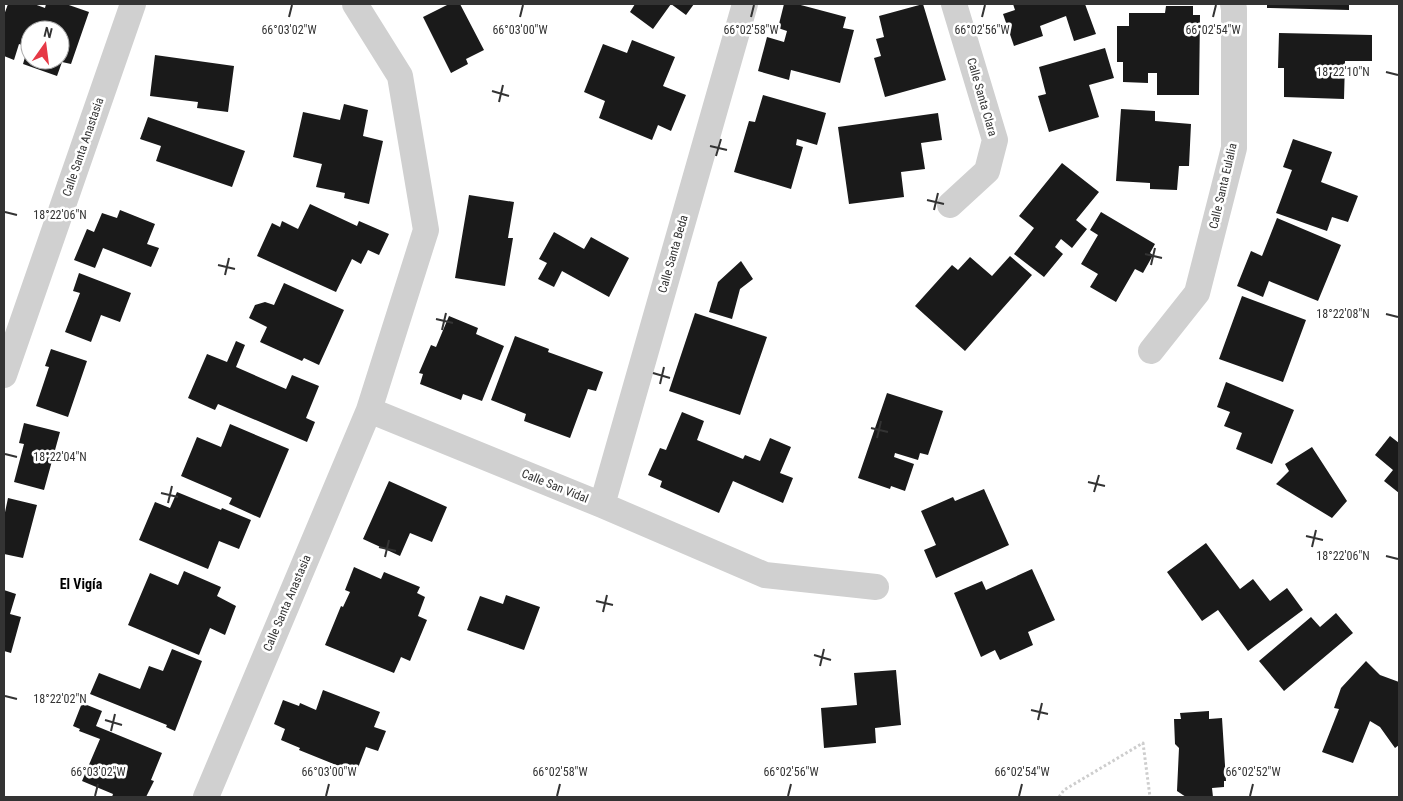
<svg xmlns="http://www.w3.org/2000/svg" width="1403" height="801" viewBox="0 0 1403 801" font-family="'Roboto Condensed',sans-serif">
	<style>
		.building { fill: #1a1a1a; fill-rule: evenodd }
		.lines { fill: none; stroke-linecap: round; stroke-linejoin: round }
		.path { stroke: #cdcdcd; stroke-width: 3; stroke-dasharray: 2.5 2.5; stroke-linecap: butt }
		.minor { stroke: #d0d0d0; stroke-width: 26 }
		.ticks { fill: none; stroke: #333; stroke-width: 2 }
		.labels { text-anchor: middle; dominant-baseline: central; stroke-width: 5; stroke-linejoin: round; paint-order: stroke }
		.street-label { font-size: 12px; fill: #333; stroke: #fff }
		.neighbourhood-label { font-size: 14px; font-weight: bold; fill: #000; stroke: #fff }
		.ticks-label { font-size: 12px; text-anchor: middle; fill: #333; stroke: #fff; stroke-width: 5; stroke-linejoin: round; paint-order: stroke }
	</style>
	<rect width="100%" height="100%" fill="#fff"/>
	<path class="building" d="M8,4h26l11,4 1,-4h20l23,8 -18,52 -9,-2 -5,14 -34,-12 5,-17 -9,-3 -5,16 -10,-4v-41zM30,30h30v30h-30z
		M449,4h11l24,46 -18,9 2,5 -17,9 -28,-56z
		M635,4h59l-8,11 -15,-11 -18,25 -23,-17z
		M784,4h13l49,13 -3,11 11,2 -14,53 -49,-13 -2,10 -31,-9 9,-34 17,5 3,-11 -9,-3z
		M923,4l23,76 -61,17 -11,-39 7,-2 -5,-17 8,-2 -5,-21z
		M1013,4h72l11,30 -22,7 -8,-25 -26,10 3,10 -29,10 -11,-32 12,-4z
		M1267,4h82v6l-82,-2z
		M1166,6h27v9h7l-1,80h-42v-22h-9v10l-25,-1v-20h-6v-36h12v-13h36z
		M1279,33l93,2v26h-27l-1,38 -60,-2v-29h-6z
		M632,40l43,17 -12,29 23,9 -15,36 -13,-6 -6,15 -53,-22 6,-17 -21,-9 19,-48 24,9z
		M1105,48l9,30 -25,7 10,32 -50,15 -11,-36 8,-2 -7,-27z
		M155,55l79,11 -6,46 -31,-4 1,-6 -48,-6z
		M763,95l63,18 -9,32 -20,-6 -1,6 7,2 -12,42 -57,-17 15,-51 6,1z
		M344,104l24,6 -5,26 20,5 -14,63 -25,-6 1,-5 -29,-6 6,-23 -29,-7 10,-45 37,8z
		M1121,109l34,2v10l36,3 -2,42h-10l-2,24 -27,-1v-6l-34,-2z
		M938,113l4,27 -21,3 4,26 -24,3 3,25 -55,7 -11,-77z
		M148,117l97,34 -13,36 -76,-26 5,-15 -21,-7z
		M1293,139l39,13 -11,30 37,14 -10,26 -16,-5 -5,14 -51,-18 16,-43 -9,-3z
		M1062,163l37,29 -23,28 11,9 -15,19 -11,-9 -6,8 8,7 -19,23 -30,-23 20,-26 -15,-12z
		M469,195l45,7 -6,36h5l-8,48 -50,-8z
		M310,204l47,22 2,-5 30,13 -10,21 -11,-5 -7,14 -9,-5 -16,33 -79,-36 15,-33 8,4 2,-6 16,8z
		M120,210l35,14 -8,20 12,4 -8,19 -48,-19 -8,20 -21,-8 13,-31 7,3 8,-19 15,5z
		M1101,212l54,32 -5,9 3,2 -10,18 -8,-4 -19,33 -26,-15 8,-13 -17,-10 17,-29 -8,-5z
		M1277,218l64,27 -23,56 -49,-20 -6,16 -26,-11 14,-35 11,5z
		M554,232l30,17 7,-12 38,21 -20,39 -47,-26 -8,16 -16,-8 9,-16 -8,-4z
		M1010,256l22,19 -67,76 -50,-45 37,-41 6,5 12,-13 22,19z
		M741,261l12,18 -13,10 -8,30 -23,-7 9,-30z
		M79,273l52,20 -11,29 -19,-7 -10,27 -26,-10 15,-39 -7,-2z
		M284,283l60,27 -25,55 -15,-7 -2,3 -42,-19 7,-15 -18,-9 6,-13 10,-3 9,3z
		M1242,296l64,24 -23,62 -64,-23z
		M695,313l72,24 -27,78 -71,-24z
		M449,316l29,12 -2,6 28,12 -22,55 -19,-7 -2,6 -41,-16 3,-10 -4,-1 12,-28 5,2z
		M515,336l34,13 -1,3 55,20 -7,19 -8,-2 -18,49 -46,-17 2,-7 -35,-14z
		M236,341l9,4 -9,22 50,22 6,-14 27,11 -13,32 9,4 -8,20 -89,-38 -3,6 -27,-12 19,-44 20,8z
		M51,349l36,12 -19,56 -32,-11 13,-39 -4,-1z
		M1226,382l68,28 -22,54 -36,-15 6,-16 -18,-7 6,-14 -13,-5z
		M887,393l56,18 -15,44 -8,-2 -2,7 -23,-7 -1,4 20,7 -9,27 -14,-5 -1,3 -32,-11z
		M682,412l22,9 -7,19 46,19 2,-4 15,6 10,-23 21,9 -11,26 13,5 -10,25 -50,-22 -14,32 -59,-26 2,-6 -14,-6 12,-27 6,2z
		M24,423l36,9 -16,58 -30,-8 10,-38 -5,-1z
		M230,424l59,25 -29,69 -31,-14 3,-6 -51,-22 16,-39 24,10z
		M1390,436l9,7v50l-15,-12 9,-11 -18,-15z
		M1312,447l35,54 -15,17 -56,-34 13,-13 -4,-7z
		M389,481l58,26 -15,35 -22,-9 -10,23 -37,-17z
		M984,489l25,56 -73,33 -12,-28 12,-5 -15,-34 32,-14 2,4z
		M177,492l44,18 1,-2 29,12 -12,29 -20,-8 -11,28 -69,-29 16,-38 15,6z
		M8,498l29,7 -14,53 -19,-4v-37z
		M1206,543l34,46 13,-10 17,22 17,-13 16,22 -55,41 -30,-41 -16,11 -35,-49z
		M354,567l27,12 3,-7 36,15 -3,6 8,4 -7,19 9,4 -17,41 -9,-4 -7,16 -69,-28 16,-39 2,1 7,-15 -5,-2z
		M1032,569l23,51 -27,12 5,13 -33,15 -5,-10 -14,7 -27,-64 28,-12 4,9z
		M184,571l37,16 -4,9 19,10 -11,29 -15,-7 -11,27 -71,-30 22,-52 28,12z
		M4,590l12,4 -6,20 11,3 -10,36 -7,-2z
		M506,595l34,12 -16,43 -57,-20 13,-34 23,8z
		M1336,613l17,20 -69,58 -25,-30 52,-44 9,10z
		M172,649l30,12 -27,70 -9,-4 1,-2 -77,-31 9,-21 41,16 9,-23 14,5z
		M1366,661l14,14 19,7v63l-4,3 -15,-21 -10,-6 -17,42 -31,-11 17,-43 -5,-1 7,-20z
		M896,670l5,55 -26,3 1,15 -52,5 -3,-40 36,-3 -3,-32z
		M323,690l57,22 -6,15 12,4 -8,20 -12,-4 -10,26 -57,-23 1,-2 -19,-8 4,-11 -11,-5 9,-24 16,6 1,-3 16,7z
		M82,703l20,8 -6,15 66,27 -11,27 3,1 -8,16h-34l1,-3 -31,-13 18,-42 -21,-8 1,-2 -7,-3z
		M1209,711v8l13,-1 4,63h-2v6l-12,1 1,9h-27l-9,-6 2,-43 -4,-4 -1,-25h7l-1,-6z"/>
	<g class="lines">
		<path class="path" d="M1059,797l5,-7 79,-47 7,54"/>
		<path class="minor" d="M950,205l37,-34 8,-31 -41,-136
			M1151,351l46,-58 37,-145v-139l-1,-5
			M4,375l129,-371
			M369,410l233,95 163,70 111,12
			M602,505l143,-501
			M206,797l163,-387 57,-180 -26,-154 -45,-72"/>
	</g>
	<path class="ticks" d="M289,17l3,-12M520,17l3,-12M751,17l3,-12M982,17l3,-12M1213,17l3,-12M1386,72l12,3M492,91l17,5M499,102l4,-17M710,146l17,4M716,156l5,-17M927,200l17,4M934,210l4,-17M5,212l12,3M1145,254l17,4M218,265l17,4M1151,265l4,-17M225,275l4,-17M1386,314l12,3M436,319l17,4M442,330l4,-17M653,373l17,5M660,384l4,-17M871,428l17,4M877,438l4,-17M5,454l12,3M1088,482l17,4M1094,492l5,-17M161,493l17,4M168,503l4,-17M1306,536l17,4M379,547l17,4M1312,547l4,-17M1386,556l12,3M385,557l4,-17M596,601l17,4M603,612l4,-17M814,655l17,5M820,666l4,-17M5,696l12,3M1031,710l17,4M105,720l17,5M1038,720l4,-17M111,731l4,-17M95,796l3,-12M326,796l3,-12M557,796l3,-12M788,796l3,-12M1019,796l3,-12M1250,796l3,-12"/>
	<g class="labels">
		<g class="street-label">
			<text transform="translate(982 97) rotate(74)">Calle Santa Clara</text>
			<text transform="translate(83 147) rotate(-71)">Calle Santa Anastasia</text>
			<text transform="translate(1223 186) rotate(-77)">Calle Santa Eulalia</text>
			<text transform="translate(673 254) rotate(-74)">Calle Santa Beda</text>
			<text transform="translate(555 486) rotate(22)">Calle San Vidal</text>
			<text transform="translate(287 603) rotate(-67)">Calle Santa Anastasia</text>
		</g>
		<g class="neighbourhood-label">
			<text x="81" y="584">El Vigía</text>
		</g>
	</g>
	<g class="ticks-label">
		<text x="289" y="34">66°03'02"W</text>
		<text x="520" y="34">66°03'00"W</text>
		<text x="751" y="34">66°02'58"W</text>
		<text x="982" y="34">66°02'56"W</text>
		<text x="1213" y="34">66°02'54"W</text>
		<text x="1343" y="76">18°22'10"N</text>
		<text x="60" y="219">18°22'06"N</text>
		<text x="1343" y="318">18°22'08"N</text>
		<text x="60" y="461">18°22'04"N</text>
		<text x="1343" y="560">18°22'06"N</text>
		<text x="60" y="703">18°22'02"N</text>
		<text x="98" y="776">66°03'02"W</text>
		<text x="329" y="776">66°03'00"W</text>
		<text x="560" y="776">66°02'58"W</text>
		<text x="791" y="776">66°02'56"W</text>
		<text x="1022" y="776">66°02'54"W</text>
		<text x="1253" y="776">66°02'52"W</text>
	</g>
	<rect width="1403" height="801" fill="none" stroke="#333333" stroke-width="10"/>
	<g transform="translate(45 45) rotate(14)"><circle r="24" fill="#ffffff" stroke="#adadad"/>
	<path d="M0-4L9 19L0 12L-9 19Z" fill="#e63946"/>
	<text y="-8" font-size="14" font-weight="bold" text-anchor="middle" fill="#333333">N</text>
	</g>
</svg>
